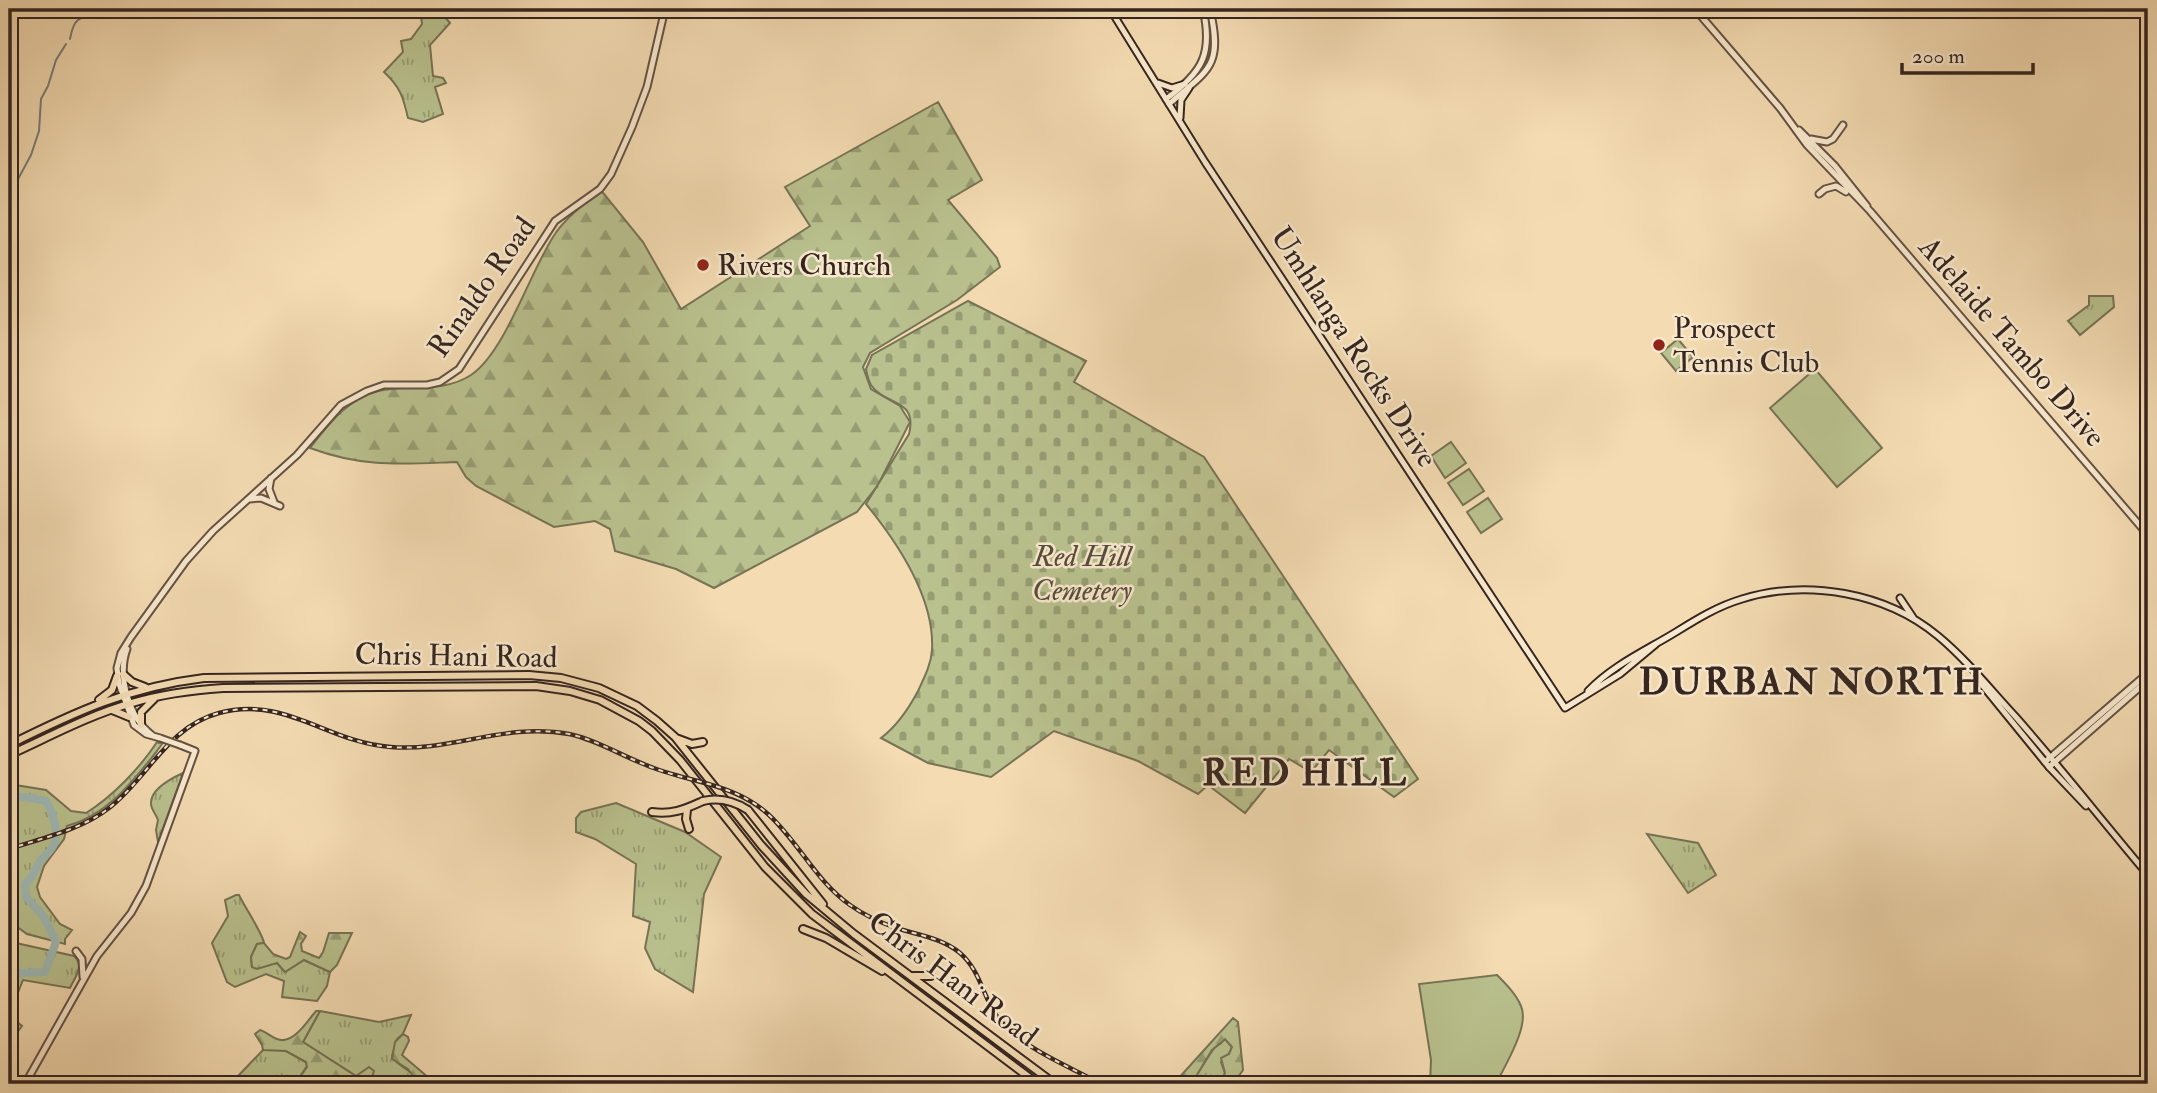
<svg xmlns="http://www.w3.org/2000/svg" width="2157" height="1093" viewBox="0 0 2157 1093" font-family="'IM FELL Double Pica',serif">
	<style>
		.grass { fill: url(#grass-tufts); stroke: #777356; stroke-width: 2 }
		.forest { fill: url(#forest-firs); stroke: #777356; stroke-width: 2 }
		.cemetery { fill: url(#cemetery-stones); stroke: #777356; stroke-width: 2 }
		.pitch { fill: #b9c18e; stroke: #777356; stroke-width: 2 }
		.lines { fill: none; stroke-linecap: round; stroke-linejoin: round }
		.stream { stroke: #757e7a; stroke-width: 2 }
		.river { stroke: #9fb9b6; stroke-width: 8 }
		.tertiary-casing { stroke: #655244; stroke-width: 9 }
		.secondary-casing { stroke: #35251f; stroke-width: 9 }
		.primary-casing { stroke: #35251f; stroke-width: 10 }
		.tertiary { stroke: #f8e8cd; stroke-width: 5 }
		.secondary { stroke: #f8e8cd; stroke-width: 5 }
		.primary { stroke: #f4dbb2; stroke-width: 6 }
		.rail-casing { stroke: #35251f; stroke-width: 4.5 }
		.rail { stroke: #f8e8cd; stroke-width: 2; stroke-dasharray: 5; stroke-linecap: butt }
		.tertiary-bridge-casing { stroke: #655244; stroke-width: 9; stroke-linecap: butt }
		.primary-bridge-casing { stroke: #35251f; stroke-width: 10; stroke-linecap: butt }
		.tertiary-bridge { stroke: #f8e8cd; stroke-width: 5 }
		.primary-bridge { stroke: #f4dbb2; stroke-width: 6 }
		.poi-dot { fill: #8f2418; stroke: #f8e8cd; stroke-width: 2.5 }
		.labels { text-anchor: middle; dominant-baseline: central; stroke-width: 5; stroke-linejoin: round; paint-order: stroke }
		.poi-label { font-size: 30px; fill: #35251f; stroke: #f8e8cd; text-anchor: start }
		.street-label { font-size: 30px; fill: #35251f; stroke: #f8e8cd }
		.park-label { font-size: 30px; font-style: italic; fill: #564c3b; stroke: #f8e8cd }
		.district-label { font-size: 37px; font-weight: bold; letter-spacing: 2px; fill: #35251f; stroke: #f8e8cd }
	</style>
	<defs>
		<pattern id="grass-tufts" width="24" height="20" patternUnits="userSpaceOnUse" patternTransform="scale(1.75)"><rect width="24" height="20" fill="#b9c18e"/><path d="M3 7l-1-3M5 7V3M7 7l1-3M15 17l-1-3M17 17v-4M19 17l1-3" fill="none" stroke="#979d73"/></pattern>
		<pattern id="forest-firs" width="22" height="20" patternUnits="userSpaceOnUse" patternTransform="scale(1.75)"><rect width="22" height="20" fill="#b9c18e"/><path d="M5 1l3.5 6h-7zM16 11l3.5 6h-7z" fill="#979d73"/></pattern>
		<pattern id="cemetery-stones" width="16" height="16" patternUnits="userSpaceOnUse" patternTransform="scale(1.75)"><rect width="16" height="16" fill="#b9c18e"/><path d="M2 7V4a2 2 0 0 1 4 0v3zM10 15v-3a2 2 0 0 1 4 0v3z" fill="#979d73"/></pattern>
	</defs>
	<rect width="100%" height="100%" fill="#f4dbb2"/>
	<filter id="stains"><feTurbulence type="fractalNoise" baseFrequency=".00286" numOctaves="4"/><feColorMatrix values="0 0 0 0 .2 0 0 0 0 .09 0 0 0 0 .02 0 0 0 .5 -.17"/></filter>
	<radialGradient id="worn" r=".72"><stop offset=".6" stop-color="#630" stop-opacity="0"/><stop offset="1" stop-color="#630" stop-opacity=".3"/></radialGradient>
	<path class="grass" d="M420,9l21,3 9,11 -20,22 3,31 10,2 3,5 -11,4 8,27 -20,8 -15,-4c-5,-22 -8,-31 -24,-46l19,-20 -2,-11 10,-2 11,-15z
		M2089,296h24l1,11 -34,28 -12,-14 21,-16z
		M157,742l5,2 -5,7c-25,31 -49,64 -90,75l-3,13 -20,27 -7,21 3,10 20,27 12,6 -7,9v5l-38,-10 -18,-13v-137l37,6 25,21 15,2c26,-16 54,-45 71,-71z
		M183,773l-25,69 -2,-12 2,-10c-2,-6 -7,-11 -7,-16 -1,-15 21,-26 32,-31z
		M616,803l69,29 36,25 -17,37 -11,98 -38,-23 -10,-21 5,-26 -17,-6 3,-52 -41,-25 -19,-7v-14l5,-6z
		M1647,834l51,9 18,32 -28,18z
		M236,895h3c5,11 24,39 25,48l-7,1 -6,13 1,10 25,-4 8,9 19,-12 26,12 -3,14 -10,15 -35,-4 2,-16 -18,-7 -31,13 -8,-5 -15,-39 16,-27 -3,-16z
		M16,943l58,13c11,10 1,21 -4,32l-47,-8 -14,35 13,11 -13,17v-90l8,-4z
		M320,1011l59,11 32,-7 -8,19 -6,5 -5,17c6,12 19,11 27,28h-49l3,-13 -17,5 -53,-34z
		M1225,1039l7,8 -3,7 -8,8 4,11 -4,7 4,3 13,-6 -4,7h-42c1,-4 20,-33 23,-37 4,-2 7,-4 10,-8z
		M272,1049l14,2 20,11 1,4 -12,18 -13,-3 -6,3h-29l-9,-8 25,-26z"/>
	<path class="forest" d="M938,102l44,78 -34,20 49,58 3,9 -43,33 -87,53 -7,14 8,22 29,17 10,16 -32,63 -21,27 -143,76 -38,-19 -61,-18 -5,-22 -15,-8 -41,6 -78,-41 -10,-9 -9,-15c-55,2 -93,6 -147,-14 19,-24 37,-49 68,-57 31,-8 64,3 93,-16 34,-22 60,-106 84,-141 11,-17 31,-31 45,-45l43,53 38,67 129,-83 -25,-39z
		M300,932l6,4 -5,8 1,7 17,7 4,-6 6,-19h23l-15,32 -7,7 -26,-12 -19,12 -8,-9 -20,6 -5,-2 -1,-10 6,-13 7,-1 9,11 13,5 4,-2z
		M316,1011h4l-17,31 53,34 13,-9 5,4 -4,13h-75l12,-17 -1,-5 -20,-11 -23,-1 -1,-5 -7,-11 5,-4c7,2 13,9 21,10 14,2 27,-20 35,-29z
		M1233,1018l5,4 5,48 -5,7 -7,1 -5,5 -4,-2 3,-8 -4,-15 8,-4 3,-7 -7,-8c-4,5 -9,7 -13,11 -3,5 -19,31 -20,34h-10l-5,-4z
		M403,1034l5,3 1,4 -7,14 34,29h-17l-11,-15 -16,-10 3,-17z"/>
	<path class="cemetery" d="M968,301l118,60 -12,21 130,75 214,322 -24,18 -65,-47 -18,22 -22,-13 -44,54 -37,-28 -10,9 -60,-33 -84,-30 -63,46 -63,-14 -47,-25c16,-12 28,-30 37,-47 6,-13 13,-26 14,-41 3,-53 -35,-108 -66,-146l43,-70c9,-36 -24,-28 -38,-49 -3,-5 -4,-11 -5,-16l6,-14z"/>
	<path class="pitch" d="M1678,339l15,18 -17,14 -15,-18z
		M1815,369l67,79 -45,39 -67,-79z
		M1451,442l15,21 -21,15 -14,-22z
		M1469,469l15,22 -21,14 -15,-22z
		M1488,498l14,21 -21,14 -14,-21z
		M1497,975c9,9 19,19 24,31 9,20 -16,59 -25,78h-66l1,-24 -12,-76z"/>
	<g class="lines">
		<path class="stream" d="M70,39c5,-25 9,-16 24,-30
			M9,188l8,-7 14,-26 8,-24 2,-32 7,-13 8,-26 10,-16"/>
		<path class="river" d="M9,798l17,-1 20,4c7,11 13,30 8,43 -2,7 -10,12 -14,17 -5,8 -7,18 -15,23l1,13 18,20 12,25 -11,30c-12,1 -24,-2 -35,6l-1,6"/>
		<defs>
			<path id="tertiary" d="M1695,9l85,99 27,37 63,66 278,324
				M1166,99c37,-27 47,-46 37,-90
				M1169,104c40,-35 54,-37 41,-95
				M1799,130l36,36 32,40
				M1811,139l16,3 6,-3 10,-14
				M1819,194l6,-5 11,-3 10,6
				M271,478l-2,11 5,13
				M249,499l12,-1 19,8
				M127,649c-10,27 2,69 25,86
				M160,738l-14,-4 -12,-9 -15,-41 -2,-16 4,-15 10,-16 55,-76 27,-30 84,-76 44,-50 26,-14 17,-6h43l13,-3 19,-13 96,-148 45,-32 11,-15 21,-47 15,-40 18,-78
				M2045,762l103,-89
				M2049,767l99,-87
				M76,951l6,8 1,18
				M25,1084l72,-128 34,-43 15,-27 49,-135 -15,-6"/>
			<path id="secondary" d="M1110,9l95,153 360,546 55,-34 36,-30
				M1158,83l14,5 13,-4
				M1180,118l1,-18 8,-12
				M1900,598l14,21
				M1978,680l71,87 37,39
				M1588,691c25,-26 57,-40 88,-59 21,-13 42,-26 66,-33 65,-20 143,-7 196,37 28,23 52,53 77,80 46,52 88,106 133,159"/>
			<path id="primary" d="M123,674l9,8 13,5
				M99,700l13,-10 5,-14
				M112,710l17,7
				M141,725v-13l13,-13
				M676,738l16,6 11,-2
				M9,745c66,-33 120,-58 195,-67l325,-3 32,3 38,10 38,18 20,15 18,16 86,108 45,49 48,40 201,150
				M9,755c40,-18 80,-40 123,-52 30,-9 60,-13 91,-15l313,-2 34,5 30,9 39,21 13,10 28,29 85,107 47,47 226,170
				M687,810l-1,9 3,10
				M748,810l75,94
				M652,812c21,3 33,-3 51,-11
				M803,929l23,9 56,33
				M913,976h18"/>
		</defs>
		<use href="#tertiary" class="tertiary-casing"/>
		<use href="#secondary" class="secondary-casing"/>
		<use href="#primary" class="primary-casing"/>
		<use href="#tertiary" class="tertiary"/>
		<use href="#secondary" class="secondary"/>
		<use href="#primary" class="primary"/>
		<defs>
			<path id="rail" d="M9,849c33,-11 72,-19 100,-41 39,-30 58,-81 110,-95 66,-18 109,30 172,34 60,5 115,-25 178,-13 28,6 51,21 77,31 42,18 87,17 123,50 30,28 47,66 81,90 14,10 29,17 46,23 22,7 46,10 64,25 21,18 23,46 39,66 26,31 68,46 102,65"/>
		</defs>
		<use href="#rail" class="rail-casing"/>
		<use href="#rail" class="rail"/>
		<defs>
			<path id="tertiary-bridge" d="M160,738l20,7"/>
			<path id="primary-bridge" d="M703,801c17,-4 31,0 45,9"/>
		</defs>
		<use href="#tertiary-bridge" class="tertiary-bridge-casing"/>
		<use href="#primary-bridge" class="primary-bridge-casing"/>
		<use href="#tertiary-bridge" class="tertiary-bridge"/>
		<use href="#primary-bridge" class="primary-bridge"/>
	</g>
	<g class="poi-dot">
		<circle cx="703" cy="265" r="7"/>
		<circle cx="1659" cy="345" r="7"/>
	</g>
	<g class="labels">
		<g class="poi-label">
			<text x="717" y="265">Rivers Church</text>
			<text x="1673" y="328">Prospect<tspan x="1673" dy="34">Tennis Club</tspan></text>
		</g>
		<g class="street-label">
			<text transform="translate(482 287) rotate(-55)">Rinaldo Road</text>
			<text transform="translate(2012 342) rotate(49)">Adelaide Tambo Drive</text>
			<text transform="translate(1354 347) rotate(57)">Umhlanga Rocks Drive</text>
			<text transform="translate(456 656) rotate(1)">Chris Hani Road</text>
			<text transform="translate(953 979) rotate(37)">Chris Hani Road</text>
		</g>
		<g class="park-label">
			<text x="1082" y="556">Red Hill<tspan x="1082" dy="34">Cemetery</tspan></text>
		</g>
		<g class="district-label">
			<text x="1812" y="682">DURBAN NORTH</text>
			<text x="1305" y="773">RED HILL</text>
		</g>
	</g>
	<rect width="2157" height="1093" fill="none" stroke="#f4dbb2" stroke-width="35"/>
	<rect x="10" y="10" width="2136" height="1072" fill="none" stroke="#35251f" stroke-width="3.5"/>
	<rect x="18" y="18" width="2122" height="1058" fill="none" stroke="#35251f" stroke-width="2"/>
	<path d="M1902 63v10h131v-10" fill="none" stroke="#35251f" stroke-width="3.5"/>
	<text x="1912" y="63" font-size="21" fill="#35251f" stroke="#f8e8cd" stroke-width="5" paint-order="stroke">200 m</text>
	<rect width="100%" height="100%" filter="url(#stains)"/>
	<rect width="100%" height="100%" fill="url(#worn)"/>
</svg>
